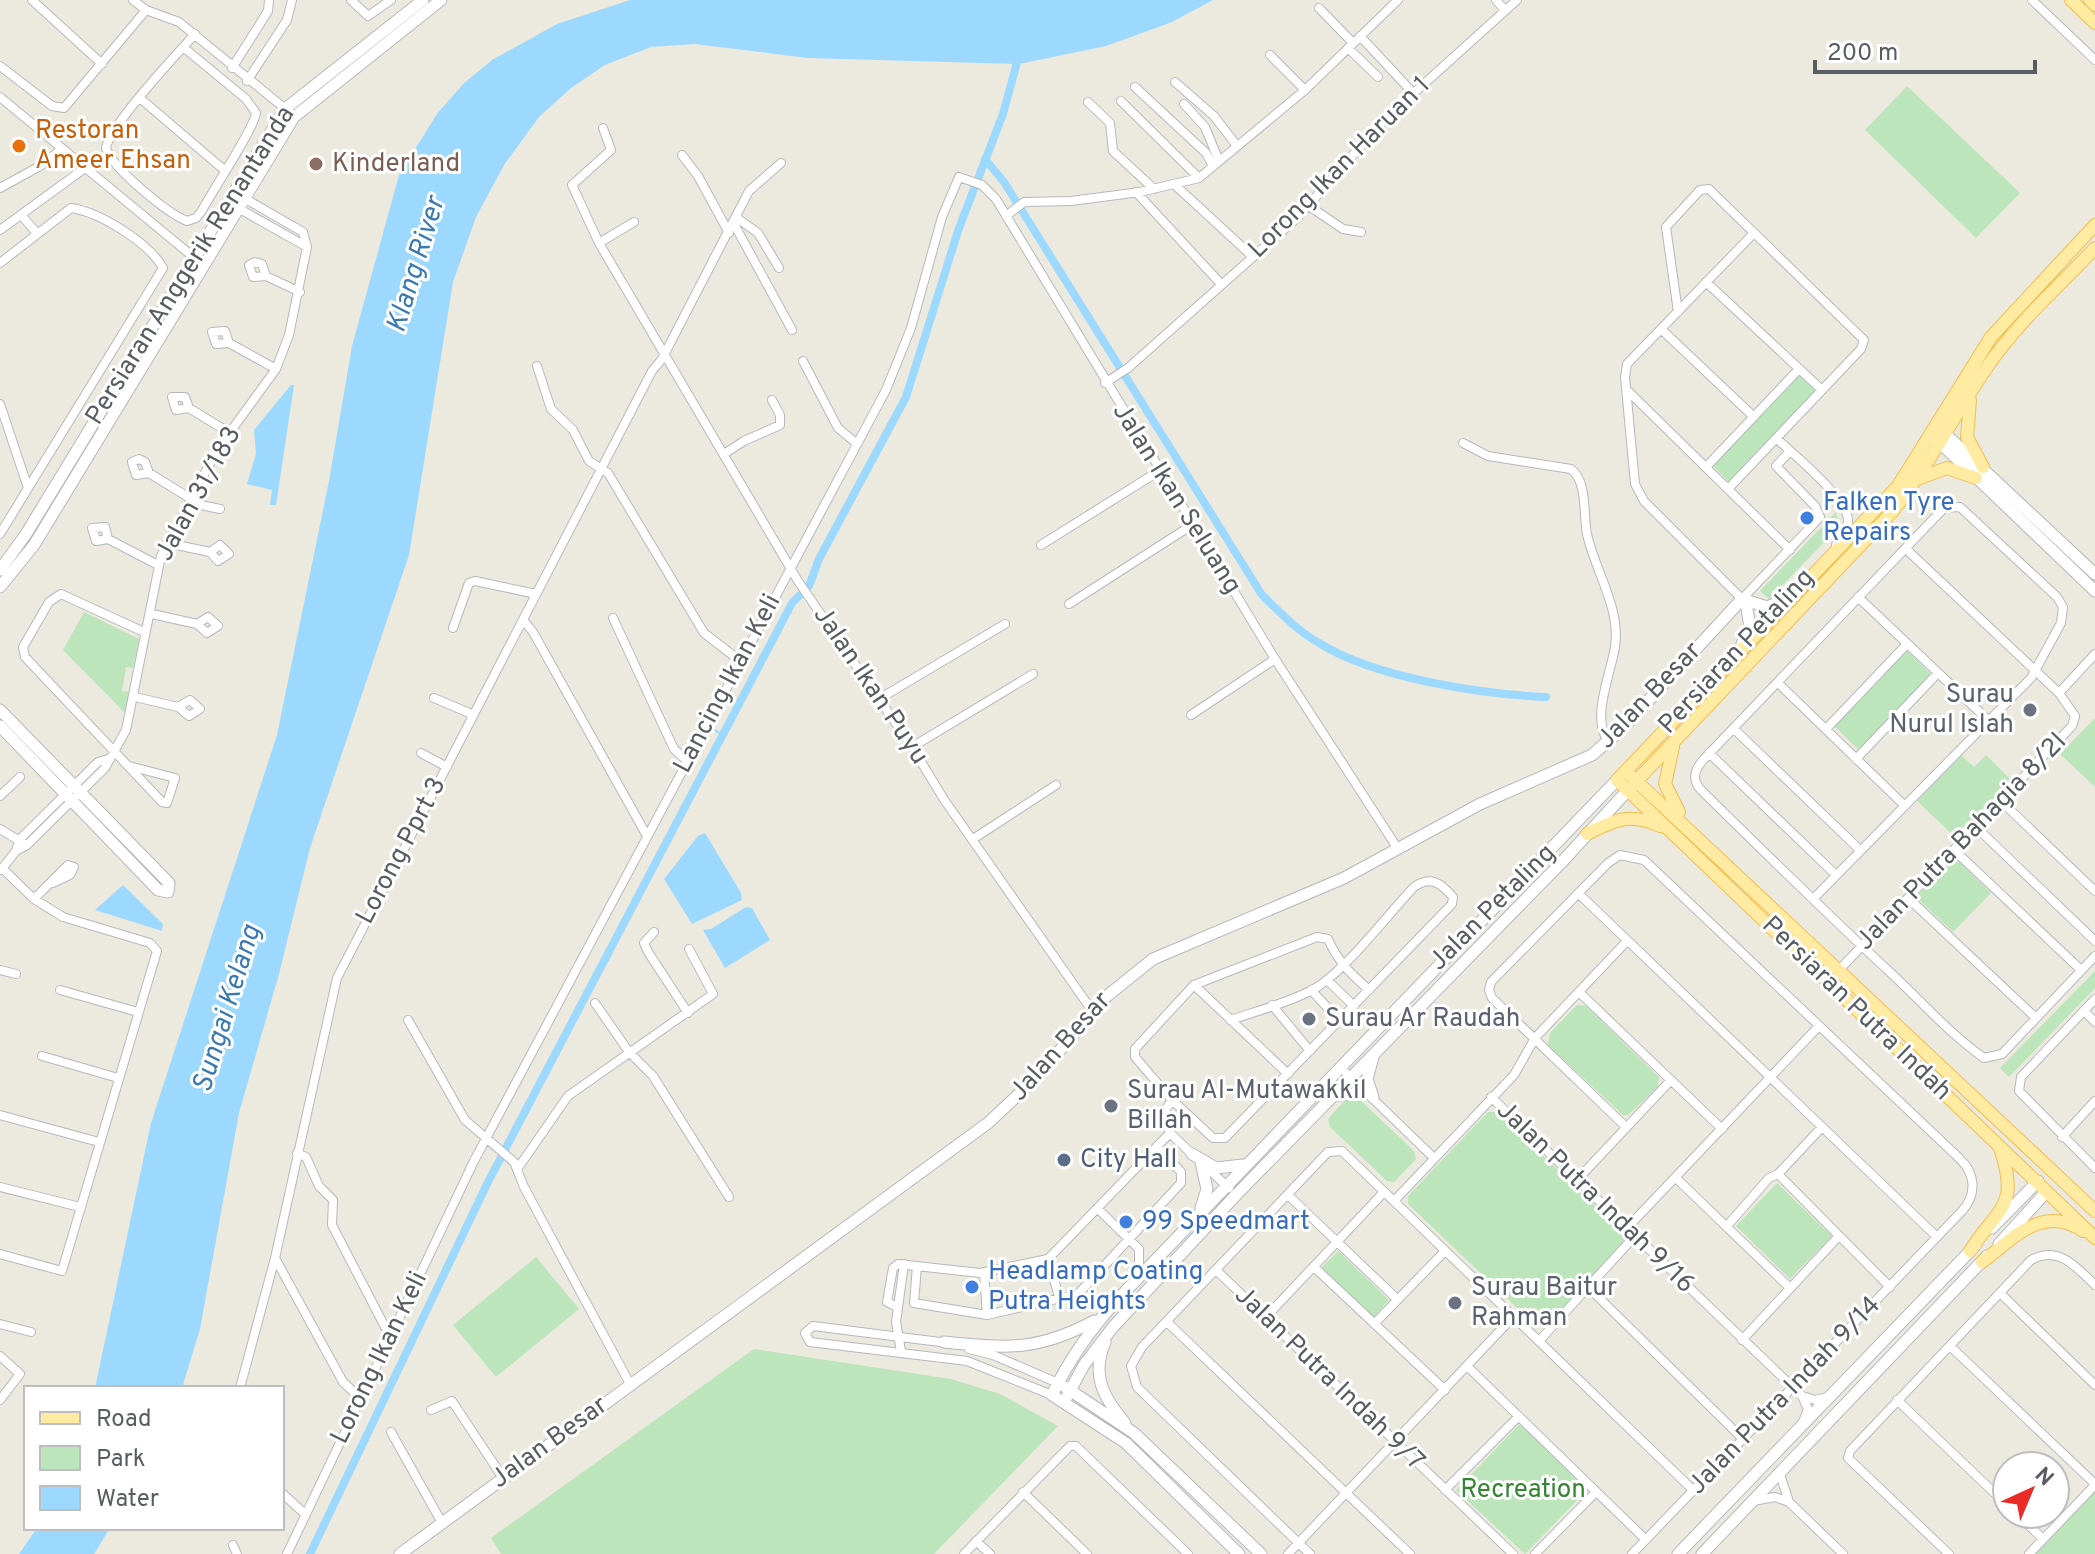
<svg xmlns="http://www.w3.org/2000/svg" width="2095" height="1554" viewBox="0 0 2095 1554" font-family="Overpass,sans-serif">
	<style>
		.green { fill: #bde5bb }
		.water { fill: #9dd9ff }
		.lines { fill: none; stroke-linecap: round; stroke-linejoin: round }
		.stream { stroke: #9dd9ff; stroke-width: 2 }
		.canal { stroke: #9dd9ff; stroke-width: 8 }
		.street-casing { stroke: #b5b8bd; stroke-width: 10 }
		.secondary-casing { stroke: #b4b8bd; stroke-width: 13 }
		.primary-casing { stroke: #f3bd51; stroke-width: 14 }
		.street { stroke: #fff; stroke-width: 8 }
		.secondary { stroke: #fff; stroke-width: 11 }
		.primary { stroke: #ffeba2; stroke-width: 12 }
		.food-dot { fill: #e8710a; stroke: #fff; stroke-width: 3 }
		.education-dot { fill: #8d6e63; stroke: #fff; stroke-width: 3 }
		.shop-dot { fill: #3f7fe0; stroke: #fff; stroke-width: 3 }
		.worship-dot { fill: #6b7280; stroke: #fff; stroke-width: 3 }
		.service-dot { fill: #5c6f8a; stroke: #fff; stroke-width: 3 }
		.labels { text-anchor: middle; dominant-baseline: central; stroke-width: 6; stroke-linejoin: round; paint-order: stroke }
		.food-label { font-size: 26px; fill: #c56008; stroke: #fff; text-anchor: start }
		.education-label { font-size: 26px; fill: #785e54; stroke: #fff; text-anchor: start }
		.street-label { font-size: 26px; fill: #585d61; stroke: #fff }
		.shop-label { font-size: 26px; fill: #366cbe; stroke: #fff; text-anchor: start }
		.worship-label { font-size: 26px; fill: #5b616d; stroke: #fff; text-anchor: start }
		.service-label { font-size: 26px; fill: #4e5e75; stroke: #fff; text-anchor: start }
		.park-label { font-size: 26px; fill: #348633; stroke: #fff }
		.water-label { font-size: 28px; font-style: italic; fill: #3a7ab2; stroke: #fff }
	</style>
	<rect width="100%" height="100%" fill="#ece9df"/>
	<path class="green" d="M1907,86l113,107 -44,45 -111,-108z
		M1799,374l19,17 -88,92 -18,-18z
		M1836,512l3,15 -70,72 -9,-8z
		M84,612l55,27 -6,29 -7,-1 -4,24 8,1 -4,22 -63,-64z
		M1907,651l26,25 -73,75 -26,-25z
		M2095,718v69l-35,-33z
		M1961,755l13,12 12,-12 25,25 -55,58 -39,-37z
		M1955,858l36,35 -38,39 -37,-35z
		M2095,971v17l-86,89 -9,-9z
		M1577,1005l9,1 73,71 -1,10 -30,28h-5l-75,-70 2,-12z
		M1347,1098l12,1 55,52 2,8 -22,23 -7,-1 -57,-54 -2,-8z
		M1488,1112h9l133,127 -85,88h-8l-129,-123v-8z
		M1777,1183l55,53 -42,43 -54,-53z
		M1338,1251l51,49 -16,18 -52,-50z
		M536,1257l43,52 -83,68 -43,-52z
		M754,1349l197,30 49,15 58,32 -124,128h-433l-10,-16z
		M1520,1424l67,66 -62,64 -69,-64z
		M2095,1489v65h-61z"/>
	<path class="water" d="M630,0h583l-41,22 -66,24 -87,18 -211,-6 -113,-14 -44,3 -46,18 -34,23 -32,29 -35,48 -28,52 -23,65 -44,273 -99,293 -31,126 -40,139 -39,216 -18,59h-87l56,-265 126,-388 52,-254 23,-135 47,-171 38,-61 26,-30 29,-24 65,-36z
		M291,385h3l-18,120h-6l2,-15 -25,-6 9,-30 -2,-24z
		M705,833l36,60 1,7 -50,24 -28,-45 34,-43z
		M123,885l40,39 -1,7 -67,-21z
		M746,907l6,1 18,32 -45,28 -22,-38 8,-1z
		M37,1528h73l-16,26h-75z"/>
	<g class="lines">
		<path class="stream" d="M711,727l11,8"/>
		<path class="canal" d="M985,159l19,23 258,413c18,17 35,36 57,48 56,35 161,51 227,54
			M310,1554l178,-372 304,-579 17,-17 10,-27 87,-162 53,-169 44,-114 16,-59"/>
		<defs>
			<path id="street" d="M32,0l70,64
				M133,0l13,10 33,12 109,89
				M351,0l17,16 23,-16
				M1496,0l8,9
				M2032,0l63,60
				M1319,8l34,35
				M1360,36l53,57
				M183,47l63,52 10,14c-1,14 -45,80 -55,99l-5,6 -9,3c-20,-8 -75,-53 -81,-73 4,-23 70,-93 89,-114
				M1348,48l30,29
				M1270,55l35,35
				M0,66l52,40 12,2 82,-98
				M232,68l36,-57 1,-11
				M247,81l40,-61 5,-20
				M1175,82l39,34 23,30
				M1135,87l71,66 7,13
				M0,97l197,163
				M141,99l82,70
				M1121,101l78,77
				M1088,102l22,21 3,28 41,38
				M1184,104l21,23 14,34
				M603,128l8,22 -39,35 27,58 199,338 114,166 33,54 148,211
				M682,155l16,21 31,57
				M1175,185l77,71
				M0,188l40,-22 22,-17
				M1136,192l85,92
				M1309,206l34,23 18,3
				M238,208l69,39 -4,-15 -59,-34
				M21,215l15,17
				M1006,216l18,-14 47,-1 69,-9 59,-14 106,-88 93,-90
				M737,218l21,15 21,35
				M734,224l58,106
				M0,230l85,-62
				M1754,233l-127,131 -2,13 10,107 9,17 98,98 78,-82 -5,-11 -39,-40 14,-15
				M599,243l35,-21
				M0,263l71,-55c29,4 78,35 92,60l-163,266
				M266,276l-4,-12 -7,-2 -6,3 4,12 13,-1 34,16
				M1706,282l116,108
				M1678,312l-12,-85 34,-37 9,-1 155,151 -3,9 -133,140
				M1661,329l93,88
				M229,343l-4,-12 -13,1 4,12 13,-1 47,26
				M803,361l35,67 18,15
				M537,366l14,43 22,21 16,31 19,12 96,160 35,27
				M1105,383l23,-15 169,-150 87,-98 133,-120
				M1628,391l162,159
				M0,404l28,84
				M189,408l-4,-11h-13l4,13 13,-2 39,24
				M1777,439c16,15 73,61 71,83 -1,8 -8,16 -12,23
				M1463,443l25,13 83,13c17,13 12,46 16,65 8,37 34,74 28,113 -4,26 -25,73 -6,95
				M724,454l20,-13 36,-16v-10l-8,-15
				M1706,467l93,-98
				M149,473l-4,-11 -6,-3 -7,3 4,13 13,-2 52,32 19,4
				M108,539l-3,-12 -13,1 4,13 12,-2 50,26
				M167,543l43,9 8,9 11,-7 -9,-9 -10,7
				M1041,545l118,-74
				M1858,597l130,123
				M1069,604l123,-79
				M152,614l45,10 10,9 11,-7 -10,-9 -11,7
				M613,618l61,131 13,12
				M523,620l10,12 114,204
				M453,628l16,-45 6,-2 61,13
				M1778,683l126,122
				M2059,693l36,-39
				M135,697l43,10 11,9 11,-7 -10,-9 -12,7
				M434,698l40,17
				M879,699l126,-75
				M1191,715l84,-56
				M1734,729l126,121
				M1826,729l81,-85
				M912,747l121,-73
				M421,753l26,14
				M1709,753l127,122
				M1856,759l81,-85
				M129,766l46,12 -8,25 -5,-1 -137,-145 -2,-10 26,-45 12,-8 83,38
				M0,796l20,-19
				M2001,801l94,90
				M1976,827l119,114
				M0,829l23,14
				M973,839l83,-54
				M1954,850l127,120
				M16,851l11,-6 78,-77 21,-38 35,-174 56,-106 59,-81 13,-34 18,-88
				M1,870l15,-19 3,-11 79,-78 10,-3
				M1578,893l359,344
				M1908,898l128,120
				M34,899l34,-34 6,2 -4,8 -17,8
				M1813,899l218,-221 30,-55 2,-16 -6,-10 -97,-90 -16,1 -240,251c-10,11 -13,21 -2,32 63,62 126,124 191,184 29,27 58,60 91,83l18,-4 93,-98
				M654,932l-10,11 4,9 40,61
				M0,970l16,4
				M1838,971l234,-245 3,-10 -16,-23 -153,-144
				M1327,980l27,26
				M1194,985l94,89
				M60,990l78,22
				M1311,990l29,31
				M1579,992l143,137
				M2095,999l-74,78 -2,14 76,77
				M595,1003l34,49 24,24 76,121
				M1272,1005l38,46
				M2084,1011l11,11
				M408,1020l57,100 49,42 10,25 106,197
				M1230,1020c27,-9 58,-17 82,-30 32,-17 76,-76 102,-103 16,-12 27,-4 39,10l-1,7 -227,234h-12l-41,-38 -37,-43v-8l59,-64 123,-48 11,2c10,23 23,35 41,51
				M42,1056l76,22
				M1341,1068l93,90
				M1491,1097l311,299 6,13 -5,13
				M1172,1100l-10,15 8,18 24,23
				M0,1115l99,27
				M1626,1127l-134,-129 -3,-8 2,-8 117,-119 12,-8 24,5 315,298c17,16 18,36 3,53l-330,343
				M2062,1137l33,-36
				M297,1153l9,4 13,29 14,14 -1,25 53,102 8,5
				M1204,1165l25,23
				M518,1168l50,-72 145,-102 -24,-45
				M1778,1174l112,113
				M1676,1178l114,110
				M1577,1180l94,-100
				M0,1187l80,20
				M1288,1195l109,104
				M1394,1201l120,-126 21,-37 92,-97
				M1098,1209l41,40v27
				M1727,1226l42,-48 9,-4 44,-47
				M1627,1228l191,-201
				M0,1254l62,17 95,-320 -7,-8 -87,-26 -29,-18 -32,-31
				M275,1258l68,124 17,16
				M1048,1259l12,41
				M917,1266l-3,37 73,12 91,-21 103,-111v-11l-24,-26
				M1314,1267l131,123
				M1216,1270l297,284
				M984,1273l3,42
				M1588,1287l47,-51
				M2001,1294l94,91
				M897,1307l-10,-5 6,-34 5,-4 82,9 68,-14 122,-126
				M1265,1318l119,-126
				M1167,1322l243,232
				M0,1324l31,8
				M1374,1324l71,-73
				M1540,1340l48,-53 156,153
				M1742,1340l96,-103
				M948,1343l-135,-17 -8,7 5,9 157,19 85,34
				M1950,1346l145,138
				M969,1349l24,6 65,28
				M901,1351l-5,-29 8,-58
				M0,1356l20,18 -20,26
				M1468,1367l178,173
				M240,1388l35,-130 62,-280 315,-607 10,-12 87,-168 32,-28
				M1802,1396l13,4 13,-3
				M1897,1400l110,105
				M431,1410l21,-9 51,77
				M391,1432l51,91
				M1780,1474l9,28 54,52
				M1445,1490l73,-73
				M1023,1492l64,62
				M282,1493l23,21
				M1753,1501l22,-4 14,5
				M2017,1514l26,25
				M976,1541l14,13
				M233,1545l4,9
				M287,1554l187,-393 412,-771 25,-62 31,-111 17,-40 23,8 14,14 279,460 123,190
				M964,1554l106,-108h6l112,108
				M1288,1554l226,-238
				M1310,1554l-173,-167 -6,-21 11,-19 186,-195 14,-1 352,340
				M1535,1554l61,-62
				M1949,1554l-101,-96 2,-7 181,-191c28,-15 45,7 64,25
				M2029,1554l66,-69"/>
			<path id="secondary" d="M1939,428l156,146
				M1933,436l162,155
				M0,570l26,-36 259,-425 138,-109
				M0,587l34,-42 260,-428 147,-117
				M1742,644l8,-17 -4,-24
				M0,710l169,173 -1,9 -10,-2 -158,-164
				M1335,1095l35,-2
				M1373,1097l-6,-18 6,-22
				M1192,1154l24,14 27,-3
				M1201,1162l6,27 -6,19
				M1992,1228l46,-47
				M1999,1244l48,-53
				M944,1342c62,6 92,10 150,-21
				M1105,1342c-14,33 -2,55 20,81
				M1065,1387l69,46 127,121
				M1064,1402l20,-37 29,-38 123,-132 325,-332 67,-73
				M400,1554l588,-431 47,-44 72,-83 46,-37 191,-81 136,-74 112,-49 33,-29 117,-127 25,8 21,-9
				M1239,1554l-113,-111 -74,-48c18,-37 39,-67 67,-97l498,-518
				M1678,1554l297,-308
				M1702,1554l285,-298"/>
			<path id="primary" d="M2071,0l24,23
				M2090,0l5,5
				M2095,225l-104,112 -93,149 -281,294 478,458
				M1970,400l-3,37 16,30
				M1920,478l27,-10 29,10
				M1673,747l-8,37 14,28
				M1631,776l464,435
				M1628,790l264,-278c36,-45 62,-97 95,-145 30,-44 72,-81 108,-119
				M1587,834c27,-14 44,-22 73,-8
				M1970,1251c29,-45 50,-44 30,-103
				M1982,1262c30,-22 60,-59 101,-31"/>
		</defs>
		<use href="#street" class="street-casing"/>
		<use href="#secondary" class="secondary-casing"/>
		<use href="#primary" class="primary-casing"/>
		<use href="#street" class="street"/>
		<use href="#secondary" class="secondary"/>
		<use href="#primary" class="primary"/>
	</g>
	<circle class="food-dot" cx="19" cy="146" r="8"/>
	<circle class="education-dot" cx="316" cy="164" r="8"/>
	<g class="shop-dot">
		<circle cx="1807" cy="518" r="8"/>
		<circle cx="1126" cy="1222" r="8"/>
		<circle cx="972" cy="1287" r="8"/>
	</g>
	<g class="worship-dot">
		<circle cx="2030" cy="710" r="8"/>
		<circle cx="1309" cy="1019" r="8"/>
		<circle cx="1111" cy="1106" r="8"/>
		<circle cx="1455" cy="1303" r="8"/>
	</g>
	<circle class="service-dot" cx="1064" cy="1160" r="8"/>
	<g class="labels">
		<g class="food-label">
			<text x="35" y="131">Restoran<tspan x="35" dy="30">Ameer Ehsan</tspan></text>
		</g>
		<g class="education-label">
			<text x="332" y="164">Kinderland</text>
		</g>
		<g class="street-label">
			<text transform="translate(1340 168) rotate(-45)">Lorong Ikan Haruan 1</text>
			<text transform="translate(191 266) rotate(-58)">Persiaran Anggerik Renantanda</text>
			<text transform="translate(199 494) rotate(-61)">Jalan 31/183</text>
			<text transform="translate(1176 499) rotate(58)">Jalan Ikan Seluang</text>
			<text transform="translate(1737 652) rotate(-47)">Persiaran Petaling</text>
			<text transform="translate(728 684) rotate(-62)">Lancing Ikan Keli</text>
			<text transform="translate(870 686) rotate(56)">Jalan Ikan Puyu</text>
			<text transform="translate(1650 696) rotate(-46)">Jalan Besar</text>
			<text transform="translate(1962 842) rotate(-46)">Jalan Putra Bahagia 8/2I</text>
			<text transform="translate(402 851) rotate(-62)">Lorong Pprt 3</text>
			<text transform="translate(1493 908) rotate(-45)">Jalan Petaling</text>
			<text transform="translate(1856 1009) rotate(44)">Persiaran Putra Indah</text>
			<text transform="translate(1061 1047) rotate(-48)">Jalan Besar</text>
			<text transform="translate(1595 1198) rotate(44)">Jalan Putra Indah 9/16</text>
			<text transform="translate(380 1358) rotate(-64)">Lorong Ikan Keli</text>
			<text transform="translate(1329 1379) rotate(44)">Jalan Putra Indah 9/7</text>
			<text transform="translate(1785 1396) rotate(-46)">Jalan Putra Indah 9/14</text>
			<text transform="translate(550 1443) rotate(-36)">Jalan Besar</text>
		</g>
		<g class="shop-label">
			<text x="1823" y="503">Falken Tyre<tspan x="1823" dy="30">Repairs</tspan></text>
			<text x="1142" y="1222">99 Speedmart</text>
			<text x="988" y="1272">Headlamp Coating<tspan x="988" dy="30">Putra Heights</tspan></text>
		</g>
		<g class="worship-label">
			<text x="2014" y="695" text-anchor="end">Surau<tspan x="2014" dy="30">Nurul Islah</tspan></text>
			<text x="1325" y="1019">Surau Ar Raudah</text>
			<text x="1127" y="1091">Surau Al-Mutawakkil<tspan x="1127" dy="30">Billah</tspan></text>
			<text x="1471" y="1288">Surau Baitur<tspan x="1471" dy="30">Rahman</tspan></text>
		</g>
		<g class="service-label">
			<text x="1080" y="1160">City Hall</text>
		</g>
		<g class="park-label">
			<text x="1523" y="1490">Recreation</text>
		</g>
		<g class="water-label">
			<text transform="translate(417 265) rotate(-73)">Klang River</text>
			<text transform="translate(228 1009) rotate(-73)">Sungai Kelang</text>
		</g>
	</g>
	<rect x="24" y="1386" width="260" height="144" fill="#ffffff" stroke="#bcbec0" stroke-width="2"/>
	<rect x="40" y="1412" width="40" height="12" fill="#ffeba2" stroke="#bcbec0" stroke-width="2"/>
	<text x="96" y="1426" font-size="24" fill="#585d61">Road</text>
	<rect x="40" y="1446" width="40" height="24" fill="#bde5bb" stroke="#bcbec0" stroke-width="2"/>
	<text x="96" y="1466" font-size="24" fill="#585d61">Park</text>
	<rect x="40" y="1486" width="40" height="24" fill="#9dd9ff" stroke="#bcbec0" stroke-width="2"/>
	<text x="96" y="1506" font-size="24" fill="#585d61">Water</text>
	<g transform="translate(2031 1490) rotate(44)"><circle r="38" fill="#ffffff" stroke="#bcbec0" stroke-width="2"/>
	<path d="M0-6L14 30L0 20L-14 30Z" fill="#eb2b26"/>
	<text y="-12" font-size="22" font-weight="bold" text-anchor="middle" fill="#585d61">N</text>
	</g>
	<path d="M1815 60v12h220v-12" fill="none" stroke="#585d61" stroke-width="4"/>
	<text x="1827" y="60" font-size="24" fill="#585d61" stroke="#ffffff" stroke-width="6" paint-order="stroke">200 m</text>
</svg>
